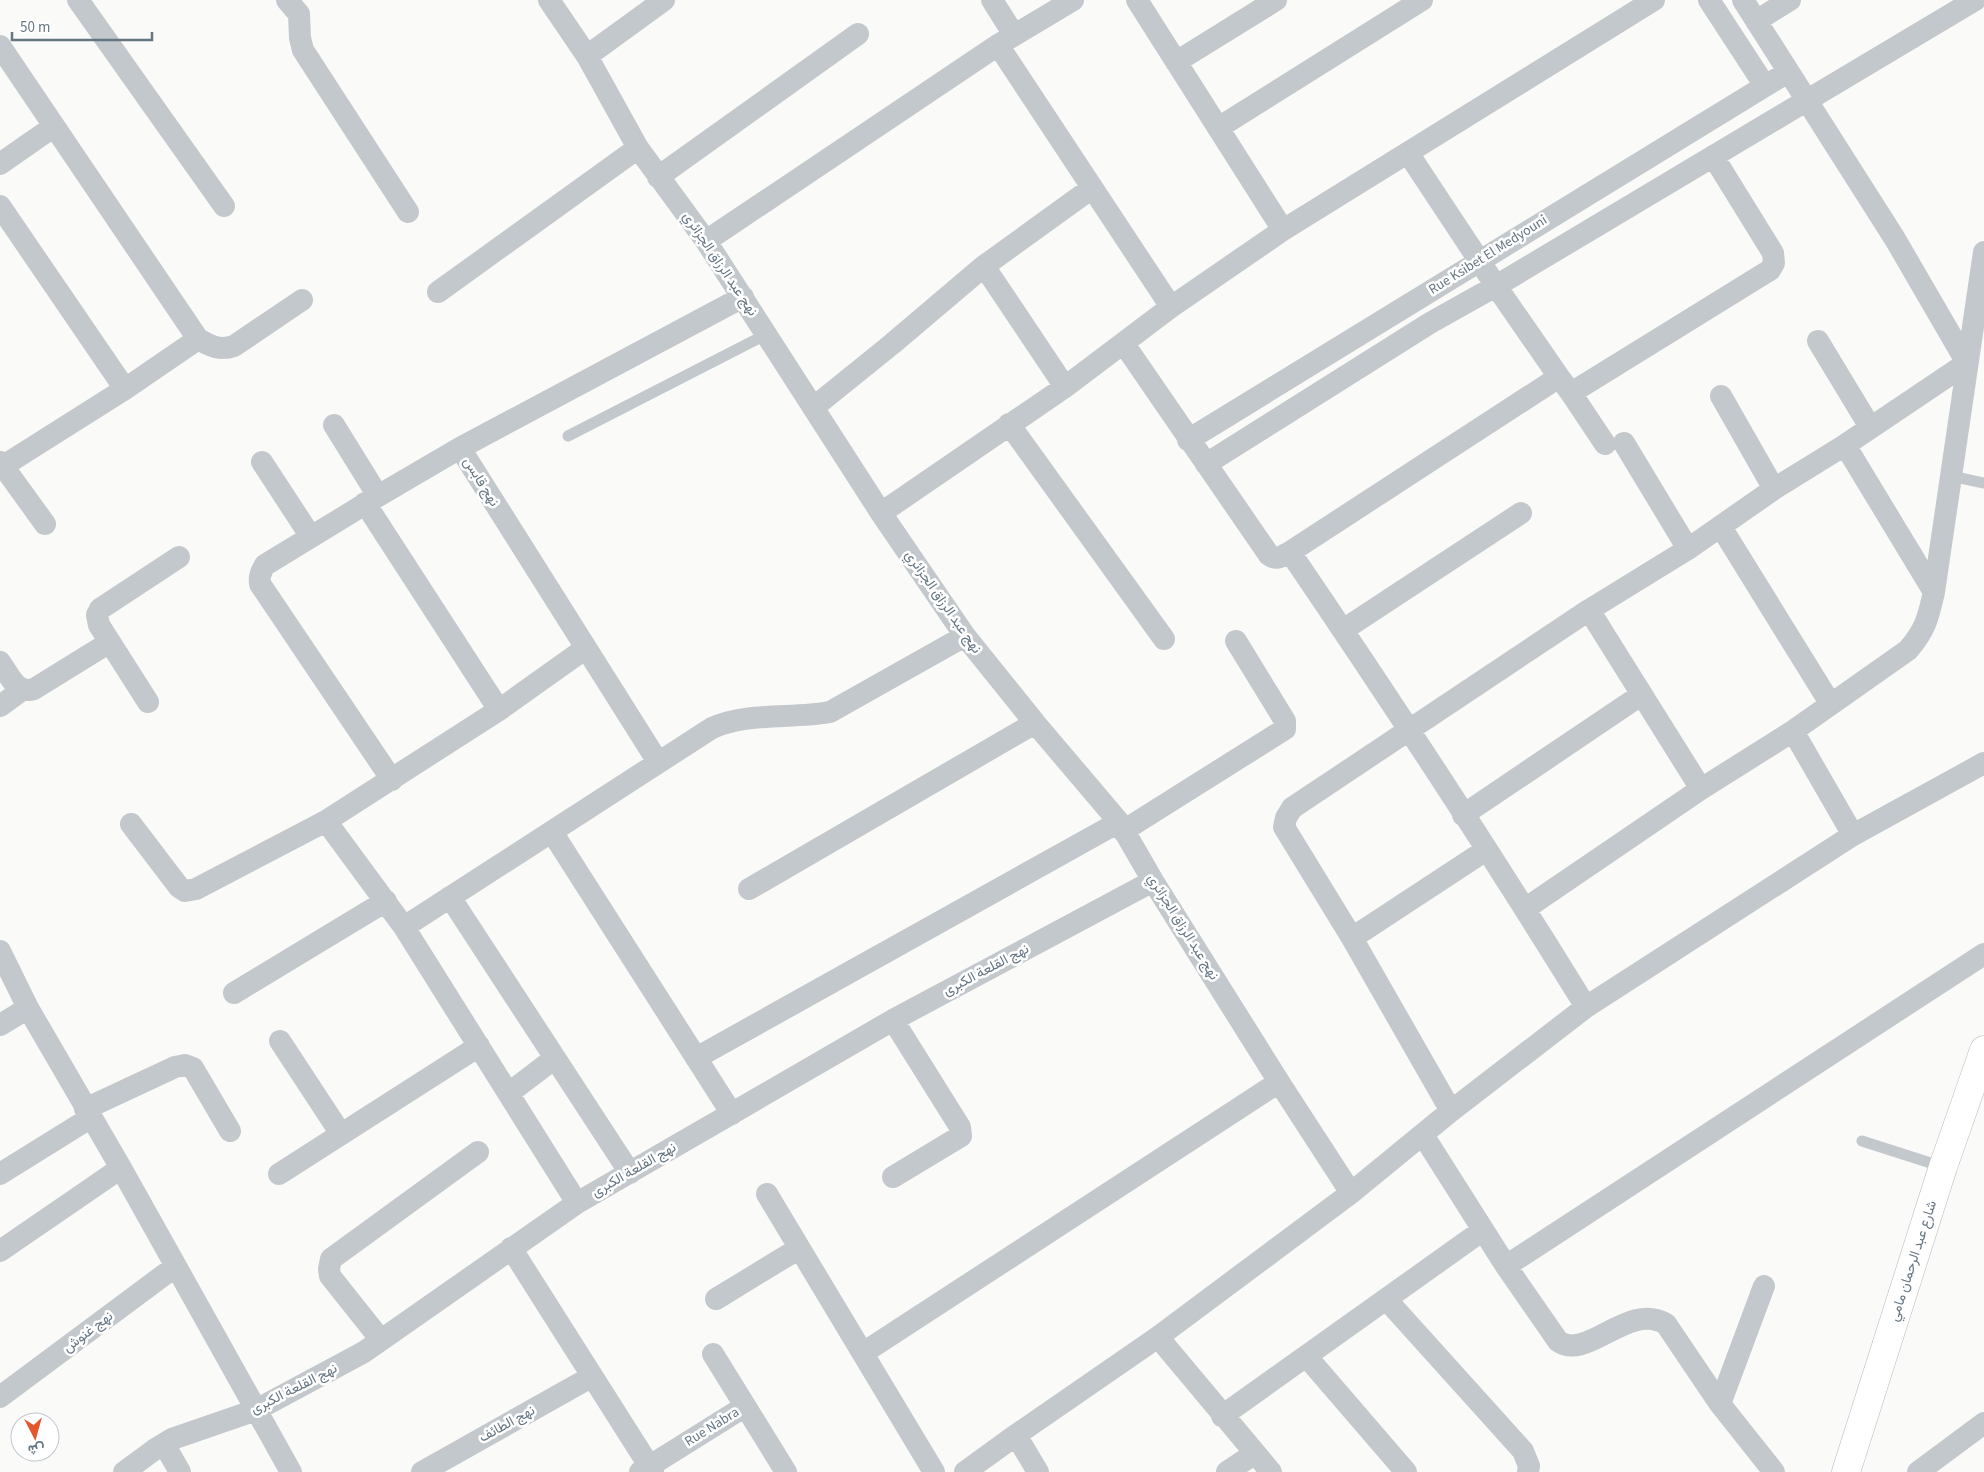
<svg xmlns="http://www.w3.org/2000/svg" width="1984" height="1472" viewBox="0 0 1984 1472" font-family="'Source Sans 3',Vazirmatn,sans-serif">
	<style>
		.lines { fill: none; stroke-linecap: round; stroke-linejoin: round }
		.secondary-casing { stroke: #b3babf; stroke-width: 29 }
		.lane { stroke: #c3c8cc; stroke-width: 11 }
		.street { stroke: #c3c8cc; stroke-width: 22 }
		.secondary { stroke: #fff; stroke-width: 28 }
		.labels { text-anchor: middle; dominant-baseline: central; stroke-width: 5; stroke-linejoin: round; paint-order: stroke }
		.street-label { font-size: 14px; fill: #657683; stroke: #fff }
	</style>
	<rect width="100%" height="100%" fill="#fafaf8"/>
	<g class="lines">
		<defs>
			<path id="secondary" d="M1846,1472l97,-305 41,-117"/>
		</defs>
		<use href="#secondary" class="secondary-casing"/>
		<path class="lane" d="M568,436l199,-102
			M1951,476l33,7
			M1862,1141l81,26"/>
		<path class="street" d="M78,0l146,206
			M287,0l12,14 1,24 3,12 105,162
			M549,0l38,56 51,92 68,93 175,272 84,123 70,87 84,99 34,59 126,201 72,111
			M992,0l22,35
			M1137,0l146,230
			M1709,0l56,86
			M1743,0l152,239 72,124
			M1756,21l34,-21
			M998,45l173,262
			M0,46l198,293c13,7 21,12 36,7l68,-46
			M587,56l77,-56
			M1176,62l100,-62
			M1218,128l204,-128
			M0,164l53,-37
			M658,177l200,-143
			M0,206l125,183
			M706,241l292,-196 75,-45
			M984,266l81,121
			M438,292l200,-144
			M1818,341l52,86
			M1124,344l145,211c8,6 13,1 21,-3 102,150 201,301 296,455
			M1559,377l12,16 199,-123 4,-7 -1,-10 -60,-97
			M1571,393l34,51
			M1721,396l53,93
			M814,407l78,-63 92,-78 108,-78
			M1009,424l155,215
			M334,425l44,71
			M1188,440l600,-368
			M1624,443l64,106
			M1845,445l89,147
			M460,448l198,314
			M0,462l3,4 122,-77 73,-50
			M262,462l49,75
			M1206,464l224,-141 66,-37 479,-286
			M3,466l42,58
			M365,503l134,207
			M881,513l184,-126 106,-80 112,-77 371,-230
			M1721,527l109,176
			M1290,552l269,-175 -63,-91 -88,-133
			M1589,610l112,179
			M1343,630l178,-117
			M0,662c9,12 16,33 34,27l76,-47
			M148,702l-49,-77 -2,-10 3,-6 79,-52
			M0,706l22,-16
			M1793,731l60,104
			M392,780l-132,-196c-1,-8 1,-12 5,-19l113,-69 82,-48 283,-151
			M1463,815l178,-120
			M326,821l78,106 173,276
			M131,824l48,63 6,4 11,-2 130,-68 173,-111 87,-62
			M1123,831l162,-102v-8l-49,-80
			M552,832l180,282
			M749,889l286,-166
			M450,897l180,276
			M1525,909l176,-120 92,-58 115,-81c18,-21 20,-32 26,-58l50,-340
			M404,927l308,-199c35,-16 80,-9 118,-16l135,-76
			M1352,938l134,-88
			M0,951l28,57 93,160 170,304
			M234,993l152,-92
			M893,1020l67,107 1,9 -68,41
			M0,1025l28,-17
			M280,1041l61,93
			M696,1058l423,-236
			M509,1093l46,-35
			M85,1109l90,-42 10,-2 8,3 37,63
			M1451,1111l-99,-173 -68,-111 2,-9 6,-10 297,-198 99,-61 86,-60 71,-44 122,-82
			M1423,1135l83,131 52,75c29,21 70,-40 108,-17l54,80 54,68
			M0,1174l90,-56
			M279,1174l200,-128
			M767,1194l167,278
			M511,1248l142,224
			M0,1251l121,-83
			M1506,1266l478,-312
			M716,1299l82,-50
			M1386,1299l137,152 6,15 -1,6
			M1158,1337l113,135
			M381,1340l-51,-64 -1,-7 2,-10 147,-107
			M863,1353l416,-271
			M713,1354l73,118
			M1307,1357l99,115
			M0,1397l176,-131
			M1720,1404l44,-118
			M1222,1416l261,-186
			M1016,1435l22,37
			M164,1444l16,28
			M124,1472l30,-22 18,-11 84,-29 108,-58 213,-149 316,-183 260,-139
			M422,1472l169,-95
			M640,1472l104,-65
			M965,1472l51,-37 142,-98 193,-144 100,-82 135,-104 267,-172 131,-72
			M1227,1472l27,-18
			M1918,1472l66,-49"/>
		<use href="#secondary" class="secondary"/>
	</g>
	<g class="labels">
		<g class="street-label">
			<text transform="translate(1488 255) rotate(-32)">Rue Ksibet El Medyouni</text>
			<text transform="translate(720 264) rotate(56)">نهج عبد الرزاق الجزائري</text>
			<text transform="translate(481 482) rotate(58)">نهج قابس</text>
			<text transform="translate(943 602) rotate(55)">نهج عبد الرزاق الجزائري</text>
			<text transform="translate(1183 927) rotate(58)">نهج عبد الرزاق الجزائري</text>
			<text transform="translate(986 970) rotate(-28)">نهج القلعة الكبرى</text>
			<text transform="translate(634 1170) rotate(-30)">نهج القلعة الكبرى</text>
			<text transform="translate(1913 1261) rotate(-72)">شارع عبد الرحمان مامي</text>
			<text transform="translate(88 1332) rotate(-37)">نهج غنوش</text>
			<text transform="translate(294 1389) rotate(-27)">نهج القلعة الكبرى</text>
			<text transform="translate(507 1424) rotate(-29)">نهج الطائف</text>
			<text transform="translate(712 1427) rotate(-32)">Rue Nabra</text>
		</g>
	</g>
	<g transform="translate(35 1437) rotate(174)"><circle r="24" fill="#ffffff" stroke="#c1c8cd"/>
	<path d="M0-4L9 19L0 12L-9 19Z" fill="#e4572e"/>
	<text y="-8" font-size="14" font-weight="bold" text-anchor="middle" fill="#657683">ش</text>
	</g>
	<path d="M12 32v8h140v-8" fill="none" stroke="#657683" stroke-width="2.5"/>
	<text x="20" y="32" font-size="15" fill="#657683" stroke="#ffffff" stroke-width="4" paint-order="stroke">50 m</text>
</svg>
